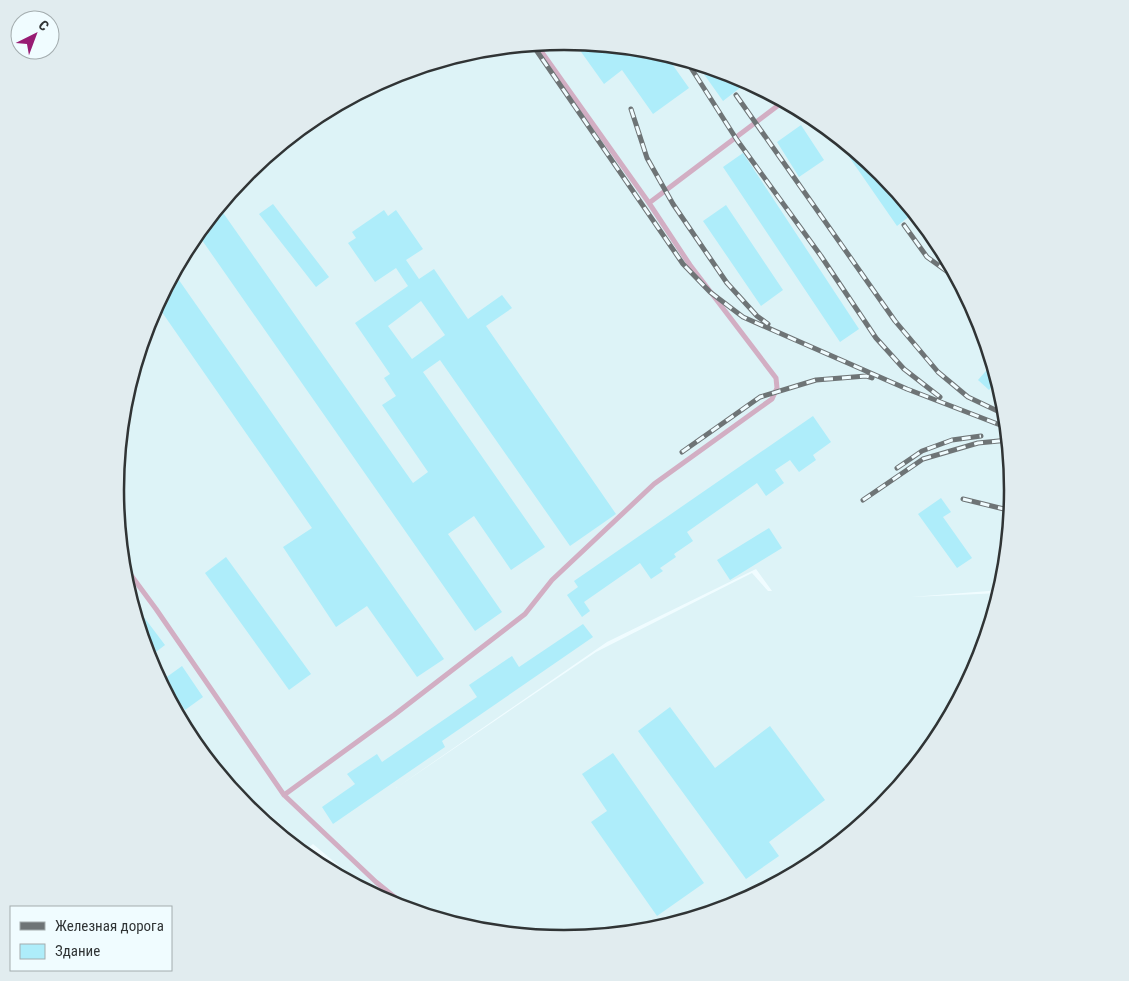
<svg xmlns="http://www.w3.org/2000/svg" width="1129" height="981" viewBox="0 0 1129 981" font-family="'Roboto Condensed',sans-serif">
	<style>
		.built { fill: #ddf3f7; fill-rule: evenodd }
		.building { fill: #aeedfa; fill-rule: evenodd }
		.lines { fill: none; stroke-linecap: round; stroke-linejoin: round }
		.service { stroke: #d2aec3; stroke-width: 5 }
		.rail-casing { stroke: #6e7476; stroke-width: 5 }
		.rail { stroke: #f0fcff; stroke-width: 3; stroke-dasharray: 9; stroke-linecap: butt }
		.rim { fill: none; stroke: #303435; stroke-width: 2.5 }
	</style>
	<rect width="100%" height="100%" fill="#f0fcff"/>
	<path class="built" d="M565,41l87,9 85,26 77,41 68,56 56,68 42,78 25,84 9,88 -9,87 -3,12 -91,7 90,-4 -22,70 -41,77 -56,68 -68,56 -78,42 -84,25 -88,9 -87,-9 -85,-26 -26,-14 -10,-11 -43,-36 -5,4 -102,-89 -15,-19 -42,-78 -25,-84 -9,-88 9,-87 26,-85 41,-77 56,-68 68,-56 78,-42 84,-25zM756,569l16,22h-4l-16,-18 -156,79 -200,136 211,-146z"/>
	<path class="building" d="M574,42l78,8 13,4 24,34 -36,26 -31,-44 -18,14z
		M696,63l41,13 8,8 -22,17z
		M801,125l23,35 -25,17 -22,-35z
		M837,136l45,37 33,39 -18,14 -61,-88z
		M743,153l116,176 -19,13 -117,-175z
		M273,204l56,73 -13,10 -57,-73z
		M726,205l57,85 -22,16 -58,-85z
		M219,207l194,276 15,-11 -46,-67 14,-9 -12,-18 6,-4 -35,-51 53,-37 -12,-18 -21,14 -27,-39 8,-5 -4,-6 32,-22 4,6 8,-6 27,39 -17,11 13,19 15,-10 34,50 34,-24 10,13 -26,18 130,188 -46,32 -130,-186 -17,12 122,175 -34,23 -37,-54 -26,18 54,78 -27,19 -278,-398zM421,301l24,34 -33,24 -24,-33z
		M174,273l270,386 -27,18 -50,-71 -31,21 -53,-80 29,-19 -155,-223z
		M993,363l5,17 -9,10 -11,-10z
		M813,416l18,26 -18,13 3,5 -17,12 -9,-12 -15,10 9,13 -18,13 -9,-13 -70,49 6,9 -19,13 2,3 -16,11 3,3 -12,8 -11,-16 -56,39 6,9 -8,6 -15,-22 11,-8 -4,-6z
		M941,498l10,14 -8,5 29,41 -15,10 -39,-54z
		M769,528l13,20 -52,32 -13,-20z
		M226,557l85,117 -22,16 -84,-117z
		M131,600l34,45 -17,13 -4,-13z
		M583,624l10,13 -151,104 3,6 -112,77 -11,-17 33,-23 -8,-10 30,-20 5,8 95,-65 -8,-12 43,-29 7,11z
		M182,666l21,31 -18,13 -21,-31z
		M670,707l45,61 55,-42 55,74 -56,42 10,14 -33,23 -108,-148z
		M613,753l91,130 -47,33 -66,-94 16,-11 -25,-37z"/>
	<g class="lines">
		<path class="service" d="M649,203l135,-102
			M122,563l34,46 128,186 92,87 37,30
			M284,795l110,-80 131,-101 27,-34 102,-96 118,-85 5,-11 -1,-10 -86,-113 -41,-62 -113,-159"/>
		<defs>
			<path id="rail" d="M532,44l151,220 27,28 33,25 164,72 101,39
				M686,60l51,80 84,116 55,82 28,31 36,28
				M736,95l159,226 43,51 30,25 38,18
				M631,109l16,49 26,46 54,79 30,33 11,8
				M914,215l18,28 14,12
				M904,225l23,32 32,23
				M1002,394h1
				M682,452l78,-55 56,-17 50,-4 6,2
				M897,468l25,-17 30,-11 29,-4
				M963,499l49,12
				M863,500l60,-41 55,-16 31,-3"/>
		</defs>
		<use href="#rail" class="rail-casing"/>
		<use href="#rail" class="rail"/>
	</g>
	<path d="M0 0H1129V981H0ZM124 490a440 440 0 1 1 880 0a440 440 0 1 1-880 0Z" fill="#e1ecef" fill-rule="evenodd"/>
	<path class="rim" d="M124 490a440 440 0 1 1 880 0a440 440 0 1 1-880 0Z"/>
	<rect x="10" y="906" width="162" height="65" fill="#f0fcff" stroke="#a3acae"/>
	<rect x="20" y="922" width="25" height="8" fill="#6e7476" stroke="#a3acae"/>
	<text x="55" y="931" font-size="15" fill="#303435">Железная дорога</text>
	<rect x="20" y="944" width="25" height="15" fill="#aeedfa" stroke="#a3acae"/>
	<text x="55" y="956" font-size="15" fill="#303435">Здание</text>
	<g transform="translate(35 35) rotate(42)"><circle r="24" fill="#f0fcff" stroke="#a3acae"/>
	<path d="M0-4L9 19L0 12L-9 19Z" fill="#981b73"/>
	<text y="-8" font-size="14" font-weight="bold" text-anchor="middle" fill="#303435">С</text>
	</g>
</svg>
